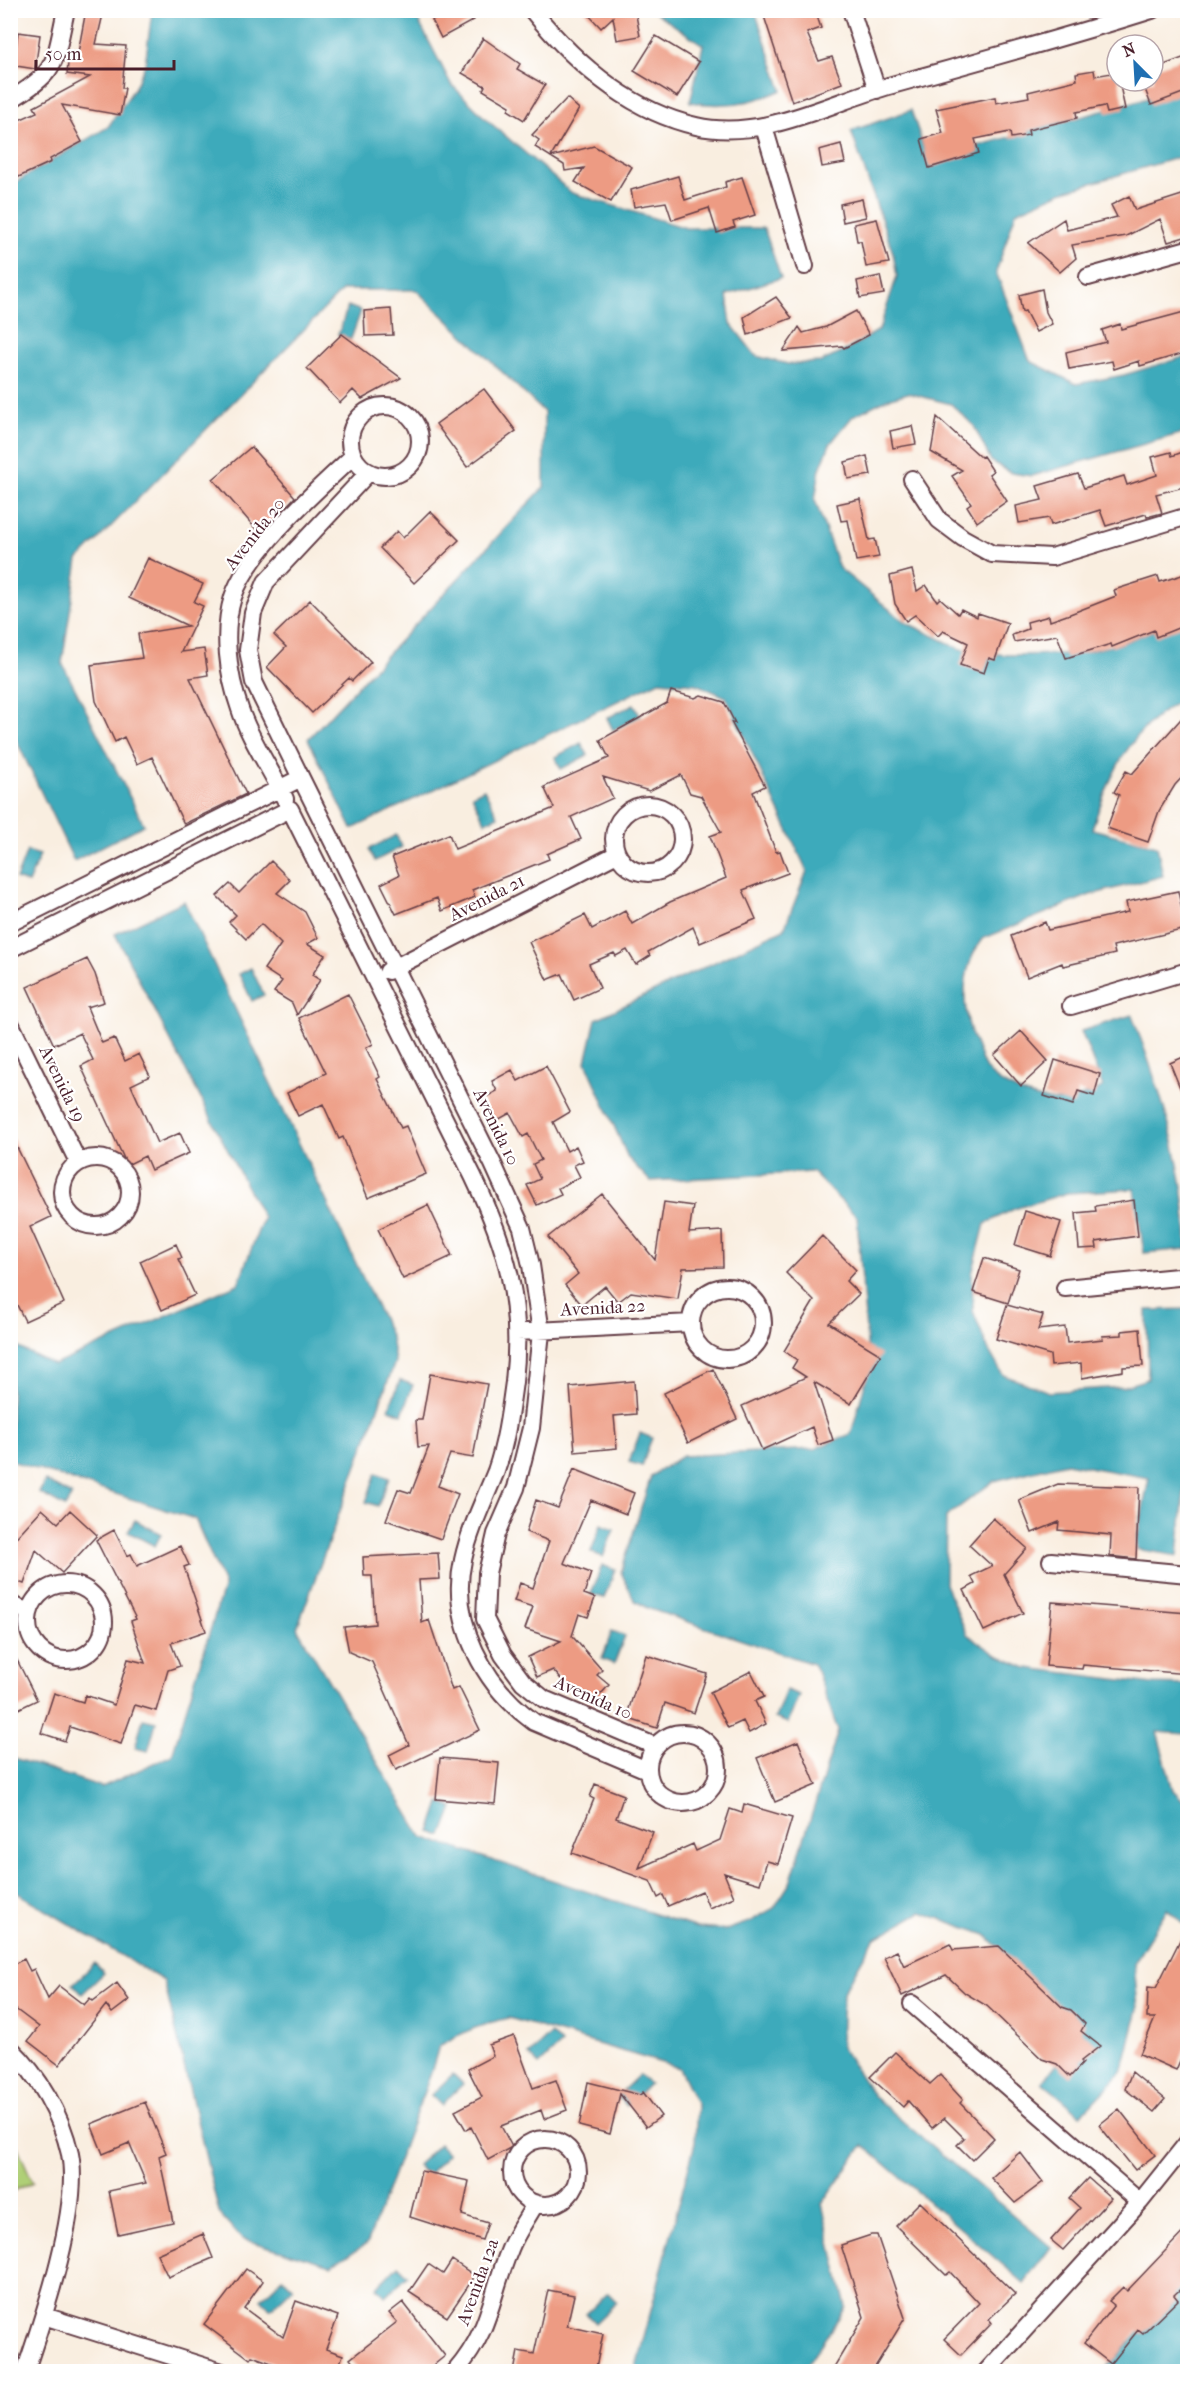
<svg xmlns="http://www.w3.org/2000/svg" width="1198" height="2382" viewBox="0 0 1198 2382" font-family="'IM FELL French Canon',serif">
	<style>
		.green { fill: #afcf76; stroke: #7c7750; stroke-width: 1.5 }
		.water { fill: #3daabb; stroke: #446473; stroke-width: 1.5 }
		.building { fill: #ed9b83 }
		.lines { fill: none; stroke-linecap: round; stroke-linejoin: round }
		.street-casing { stroke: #643e46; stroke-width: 20 }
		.street { stroke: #fff; stroke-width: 16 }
		.labels { text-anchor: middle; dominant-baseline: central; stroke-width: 4.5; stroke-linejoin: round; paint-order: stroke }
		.street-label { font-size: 18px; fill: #4a1f2b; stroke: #fff }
	</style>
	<rect width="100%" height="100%" fill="#fff"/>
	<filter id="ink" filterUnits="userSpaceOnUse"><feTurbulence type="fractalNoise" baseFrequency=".0167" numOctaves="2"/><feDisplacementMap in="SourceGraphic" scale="12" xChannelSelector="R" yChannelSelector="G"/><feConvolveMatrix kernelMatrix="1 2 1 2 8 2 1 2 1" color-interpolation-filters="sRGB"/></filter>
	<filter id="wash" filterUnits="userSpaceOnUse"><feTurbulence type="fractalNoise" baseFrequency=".008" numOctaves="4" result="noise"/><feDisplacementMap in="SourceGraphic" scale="24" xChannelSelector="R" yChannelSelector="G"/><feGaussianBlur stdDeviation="1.35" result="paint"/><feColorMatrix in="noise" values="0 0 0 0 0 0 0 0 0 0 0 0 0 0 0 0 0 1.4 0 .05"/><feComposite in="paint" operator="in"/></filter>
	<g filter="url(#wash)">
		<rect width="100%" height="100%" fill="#f9eee0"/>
		<path class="green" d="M10,2130l23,52 -22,10h-1z"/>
		<path class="water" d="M152,11h264l3,11 32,62 36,36 85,73 114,35h78l17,50 -54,17 4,29 25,32 32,8 33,-2 26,-12 32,-20 18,-54 -4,-23 -42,-122 60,-21 17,50 259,-73v68l-126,37 -45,20 -20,60 34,89 46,23 48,-9 63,-19v76l-155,44 -21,-3 -20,-12 -17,-35 -23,-22 -43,-11 -21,6 -34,17 -23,28 -10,25 -5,31 24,68 66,54 56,27 44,6 71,-1 44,-10 29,-12 38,-10v75c-56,29 -76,74 -95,132l65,17 6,30 -73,19 -108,44c-23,33 -21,73 -5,109 3,6 5,15 9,21 14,18 47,30 69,32 16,2 34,-8 48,-14l-22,-56 51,-16c28,74 55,153 55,234l-43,4 -10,-64 -67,4 -53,16 -29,15 -13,50 1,37 15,38 15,26 46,17 73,-5 26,-8 -1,-69 40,-1 1,142 -10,105 -43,-7 14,-71 -83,-15 -72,18 -48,36 -1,67 22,50 30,21 30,13 126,16 34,1v49l-30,-2 16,58 14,14v122l-20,-17 -33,54 4,46 -16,63 -41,43 -39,-33 36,-45 -44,-55 -48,-47 -65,-23 -47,27 -31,53 -2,55 33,50 177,150 -27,36 -161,-138 -41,59 24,103 -43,64h-168l60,-228 2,-38 -18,-37 -170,-50c-26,5 -47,14 -70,28l-8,27 -64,171 -36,21 -89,-26 -23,-26 -55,-232 -153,-92v-132l91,30 70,-32 52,-170 -29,-66 -184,-58v-117l43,21 184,-81 25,-66 -148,-284 69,-33 207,436 4,25 -98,266 125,209 275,91 29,2 23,-8 25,-14 16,-25 48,-152 -21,-60 -4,-7 -166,-56 -13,-8 -13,-28 30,-96 31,-20 132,-7 37,-15 18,-65 -12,-152 -45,-45 -162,9 -22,-23 -42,-96 10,-43 188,-90 23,-58 -81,-174 -30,-13 -37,-3 -307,148 -44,-90 236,-252v-75l-128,-122h-73l-265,270 -16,103 82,162 -70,36 -63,-132v-544l97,-58 26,-38 11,-24z
			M653,11h102l27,79c-30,14 -59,18 -92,12l13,-57z
			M348,306l13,5 -10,28 -13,-4z
			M634,704l6,12 -27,14 -6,-12z
			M581,743l7,12 -27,14 -6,-12z
			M484,789l14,27 -13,6 -13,-27z
			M396,835l6,12 -27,14 -6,-12z
			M27,851l13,4 -12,28 -12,-4z
			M251,968l13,27 -12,6 -13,-27z
			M400,1380l13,5 -11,29 -13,-5z
			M640,1433l12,5 -10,28 -13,-4z
			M376,1473l13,5 -11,28 -12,-4z
			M45,1481l27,14 -7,12 -26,-14z
			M135,1520l26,14 -6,12 -27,-14z
			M601,1524l13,5 -11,28 -12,-5z
			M602,1565l13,5 -11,28 -13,-4z
			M612,1631l13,5 -11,28 -12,-5z
			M786,1690l13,5 -11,28 -13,-5z
			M143,1719l13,3 -8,29 -13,-3z
			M440,1803l13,5 -11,28 -12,-4z
			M95,1963l9,10 -22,21 -9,-10z
			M551,2034l10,10 -22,21 -10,-10z
			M453,2074l10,10 -22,21 -10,-10z
			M639,2075l10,9 -22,22 -10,-10z
			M439,2144l9,10 -21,21 -10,-10z
			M398,2265l10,10 -22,21 -9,-9z
			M283,2278l10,10 -22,21 -10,-10z
			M1187,2279v92h-83z
			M608,2293l9,9 -22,21 -9,-9z"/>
		<g id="blocks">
			<path class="building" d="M86,10h18l-8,34 30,2 -4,42h3l-5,27 -58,-10 20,37 -32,17 1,3 -41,19v-57l27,-12 -3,-5 56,-30 -23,-3 2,-22 9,1z
				M449,10h20l5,10 -33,18 -9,-18z
				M584,10h51l5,26 -23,4 -4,-23 -12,11z
				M762,10h53l6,18 -14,5 12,28 13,-4 10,26 -50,19z
				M18,32l22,3 -5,34 -25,-4v-18l6,1z
				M656,36l43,26 -22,35 -43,-26z
				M483,38l37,26 -3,5 28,16 -21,35 -16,-10 2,-4 -27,-16 2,-4 -23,-13z
				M1188,56v35l-37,14 -9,-24h11v-12z
				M1094,70l1,6 22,-4 8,37 -18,4 -2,-7 -29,6 1,6 -49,12 1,5 -18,3 -1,-6 -35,7 4,14 -50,15 -8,-29 22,-6 -7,-24 59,-12 1,6 33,-6 -1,-5 49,-12 -1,-7z
				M567,98l12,11 -28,48 -16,-10 4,-7 -7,-5z
				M841,144l4,19 -23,4 -3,-17z
				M594,146l38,21 -21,35 -36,-20 9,-14 -19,3 -1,-6 -13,-8z
				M678,176l7,24 41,-13 -1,-5 17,-5 13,38 -22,7 2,5 -18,6 -8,-25 -37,12 -6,-18 -32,5 -3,-17z
				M1188,193v43l-20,6 -8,-23 -34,17 -54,9 4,13 -16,14 -32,-29 36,-24 3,11 50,-13 -6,-12 18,-9 6,14z
				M862,199l4,18 -23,5 -3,-18z
				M877,219l12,44 -23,4 -5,-26h-4l-3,-17z
				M880,276l4,18 -24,4 -3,-17z
				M1042,289l4,23 6,12 -16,8 -11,-21 -3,1 -3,-17z
				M776,297l16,21 -44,17 -4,-18z
				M391,309l2,26 -28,1 -1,-25z
				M856,311l13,24 -25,13 -2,-2 -59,5 16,-24 4,6 23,-6z
				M1188,311v41l-48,14 -1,-5 -25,8 -2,-8 -43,8 -3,-17 40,-10 -4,-12 18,-6 1,5z
				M342,334l59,44 -39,21 -9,-9 -13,13 -33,-35z
				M484,389l32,42 -49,36 -31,-43z
				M937,417l44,40 2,-1 10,15 -4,3 18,27 -30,21 -10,-16 4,-3 -19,-27 10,-6 -31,-18z
				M912,426l4,18 -23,4 -3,-17z
				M251,447l44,50 -35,37 -47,-55z
				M1188,450v36l-32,8 6,19 -15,4 -1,-3 -40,12 -6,-16 -49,15 -2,-7 -30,5 -3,-17 26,-6 -5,-14 41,-12 6,14 40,-12 3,9 30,-10 -5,-18 19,-5 1,4z
				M867,456l4,19 -23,4 -3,-17z
				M860,499l9,41 6,-1 4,18 -23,4 -8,-41 -7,1 -4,-17z
				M430,511l29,29 -45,43 -34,-35 17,-17 6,7z
				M148,558l55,26 -9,18 9,4 -22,46 23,-3 4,26 -18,3 56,116 -62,30 -32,-67 -15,7 -13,-27 -9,5 -19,-41 -5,-36 51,-7 -4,-24 50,-8 -59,-28z
				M912,570l5,21 9,-6 11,16 3,-3 18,16 3,-5 16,8 1,-4 30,10 -13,37 -6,-2 -5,15 -24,-8 8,-22 -25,-12 -5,5 -23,-21 -9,6 -11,-17 -5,-28z
				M1188,573v51l-32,13 -2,-7 -42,17 -1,-3 -45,14 -9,-23 -43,7 -2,-7 16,-6 -1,-7 22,-6 1,5 20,-7 46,-18 -2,-6 44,-14 2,6z
				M310,600l61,62 -19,19 -3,-3 -37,35 -45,-46 19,-20 -12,-12z
				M671,691l24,7 6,-3 23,7 11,21 -4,-1 34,64 -12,6 23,60 4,-1 8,22 -45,17 13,29 -56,24 -7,-16 -45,25 2,4 -14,9 -9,-15 -11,6 -2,-3 -25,11 11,24 -26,12 -12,-26 -15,6 -18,-38 56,-27 7,14 33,-18 7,13 38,-22 56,-24 -16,-42 11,-4 -20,-36 -11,-3 -9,-18 -32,16 -46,-14 10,21 -42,19 10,22 -34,15 2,5 -77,31 3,7 -33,14 -5,-13 -41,16 -15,-30 18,-9 -7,-18 57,-23 6,15 99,-41 -10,-21 65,-29 -9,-18 67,-37z
				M1188,711v60l-13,14 -16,26 -11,31 -41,-14 12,-33 -5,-3 12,-21 6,3z
				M271,861l19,19 -13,13 28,19 13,26 -11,6 18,11 -13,20 8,5 -23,35 -5,-12 -18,-11 8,-11 -18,-12 17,-25 -20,-20 -15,15 -17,-17 7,-7 -19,-19 13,-12 9,9z
				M1178,891l8,38 -73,17 2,8 -52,12 -1,-3 -35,14 -16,-41 34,-14 3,8 80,-18 -2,-10z
				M87,959l8,15 9,28 -17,5 15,36 12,-5 11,23 14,-7 11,22 -19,9 26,58 23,-10 9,20 -38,17 -6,-14 -18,9 -46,-99 12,-6 -13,-27 -26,12 -27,-58z
				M348,994l25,50 -7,4 14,29 -3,2 24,49 5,-2 20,48 -58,24 -25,-61 -4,2 -16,-35 -25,12 -11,-23 39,-20 -27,-55z
				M1021,1031l27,30 -27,25 -27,-31z
				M1188,1055v50h-1l-17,-42z
				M1055,1060l45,14 -6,22 -16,-5 -5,14 -29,-9z
				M546,1066l24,46 -17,10 14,29 9,-5 7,15 -9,4 6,12 -22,11 3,6 -24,11 -10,-20 13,-6 -7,-15 8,-4 -13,-26 -5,3 -13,-24 -16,9 -12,-23 15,-8 -5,-10 20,-11 6,11z
				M10,1133l41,84 -21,10 34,76 -39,18 -15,-30z
				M602,1194l53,66 9,-58 29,4 -4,27 33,-2 1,36 -40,1 -5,31 -47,-7 -13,10 -13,-16 -23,19 -17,-20 13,-11 -30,-37z
				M1134,1200l4,36 -42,6 1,6 -18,1 -3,-36 20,-2 -1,-5z
				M428,1205l24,51 -49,23 -25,-50z
				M1025,1211l36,11 -11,34 -35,-11z
				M822,1236l34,34 -10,11 13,13 -30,29 52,32 -30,49 -37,-22 19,58 -15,5 -6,-18 -50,23 -20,-44 64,-29 -14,-9 5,-8 -13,-9 30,-50 -28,-28z
				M176,1244l6,14 -4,1 17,36 -33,15 -22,-49z
				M984,1258l35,11 -11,34 -35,-11z
				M1007,1305l36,10 -5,15 27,-3 2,16 36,-4 -1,-3 20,-1v-4l18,-2 3,37 -20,1v4l-41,7 -1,-15 -30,3 -1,-11 -54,-16z
				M713,1369l24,50 -49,24 -24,-50z
				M430,1374l57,10 -14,74 -23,-4 -12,32 20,8 -17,45 -55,-19 12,-31 13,4 18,-47 -11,1 -2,-27h6z
				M634,1381l2,33 -22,2 3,32 -42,4 -5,-65z
				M574,1469l60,24 -8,21 -35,-14 -27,63 27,10 -7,21 11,4 -7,19 -9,-3 -7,22 30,34 -5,5 12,10 -17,19 -22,-20 -3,2 -14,-16 -16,7 -9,-20 33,-16 -36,-12 8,-22 -19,-6 6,-18 13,5 16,-47 -23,-9 10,-32 22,8z
				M1058,1484l81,3 -3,72 -26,-3 1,-21 -53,-5 1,-8 -27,11 -13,-33z
				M42,1509l16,14 12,-13 27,25 -35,38 -26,-23 -12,34 -14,-5v-35z
				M993,1518l34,30 -23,26 19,39 -39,18 -20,-41 11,-6 -4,-8 21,-10 -23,-21z
				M114,1530l13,26 4,-2 6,12 43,-20 9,19 -5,2 22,64 -35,12 9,23 -12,4 -12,41 -21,-6 -14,39 -51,-17 -5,14 -24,-8 13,-40 29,9 2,-7 29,10 14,-46 17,4 -14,-42 5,-2 -40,-79z
				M438,1553l2,26 -21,1 3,43 7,-3 23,70 7,-3 21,43 -84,40 -7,-15 20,-10 -37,-83 -23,-10 -5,-25 31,-3 -3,-48h-8l-1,-19z
				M1052,1602l136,11v61l-105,-9 -1,4 -36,-3z
				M10,1646l27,54 -27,13z
				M646,1655l61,19 -13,39 -29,-10 -8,25 -31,-10z
				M751,1671l13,26 -9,4 11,23 -17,9 -6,-12 -15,7 -18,-36z
				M798,1741l18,44 -41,17 -18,-44z
				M440,1758l59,5 -4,41 -59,-5z
				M595,1784l29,11 -8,23 37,14 -14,36 54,-24 3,7 24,-11 10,-31 12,4 2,-9 48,14 -14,46 -11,-3 -7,23 -36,-11 10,24 -25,11 -7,-17 -34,15 -5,-11 -5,3 -8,-17 -78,-28 22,-54 -4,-2z
				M1188,1924v118l-12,28 -36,-16 15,-36h-8l1,-31 8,1z
				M950,1944l3,6 46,-4 63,61 9,3 14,14 -4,7 19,15 -19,15 2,2 -13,14 -13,-13 -15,-5 -55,-53 -22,-13 -19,-18 -44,21 -18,-39 13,-6 7,15z
				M24,1959l6,12 4,-2 14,30 11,-13 25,19 6,-7 3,3 24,-18 12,17 -17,13 -6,-8 -47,60 -31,-24 11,-14 -29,-22v-39z
				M514,2036l19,52 23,-8 11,30 -23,9 -3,-9 -40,16 11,21 -24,13 -17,-33 -5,3 -11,-19 27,-14 -14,-28 25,-13 -4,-11z
				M895,2052l35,32 10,-9 23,25 -3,3 34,35 -22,22 -15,-15 7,-7 -20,-20 -12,10 -24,-27 -5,6 -33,-30z
				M1132,2072l33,27 -11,13 -29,-23z
				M588,2082l52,13 3,-3 18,24 -15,11 -26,-33 -10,40 -31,-8z
				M145,2102l21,51 -7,3 14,66 -55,12 -9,-43 37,-8 -17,-40 -26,11 -12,-30z
				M1119,2109l36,46 -20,15 -36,-45z
				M1020,2152l23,30 -28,21 -24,-25z
				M421,2171l48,10 -7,34 26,8 -6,17 -72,-23z
				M1088,2178l23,20 -48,52 -12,-10 29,-32 -11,-10z
				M920,2202l95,92 -26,25 3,4 -31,32 -17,-16 35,-36 -29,-31 -4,3 -50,-49z
				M1188,2227v55l-14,13 4,5 -35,34 -5,-4 -27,34 -27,-21 30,-38 -5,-4 14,-14 4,4z
				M203,2234l10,24 -45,19 -11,-23z
				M871,2235h6l28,83 -33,54h-41l33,-55 -23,-72z
				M452,2260l23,16 -28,41 -38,-25 19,-28 15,10z
				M246,2269l17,12 -19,27 39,29 13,-36 42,15 -12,33 17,6 -6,17h-41l-44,-16 -2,3 -46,-35z
				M548,2290l26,5 -7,31 36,8 -8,38h-81l4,-21 16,3z
				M403,2302l42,54 -20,16h-65l-10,-13 47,-37 -8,-9z"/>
		</g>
	</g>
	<g filter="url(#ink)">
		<use href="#blocks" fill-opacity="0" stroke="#643e46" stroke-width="1.5"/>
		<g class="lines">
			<defs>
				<path id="street" d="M532,10c42,52 98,101 164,116 64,15 129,-21 189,-39 90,-25 179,-49 267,-77
					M851,10l26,80
					M10,100c49,-29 44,-37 56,-90
					M764,127l41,139
					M1088,277l100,-28
					M350 441a35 35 0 1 1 70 0a35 35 0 1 1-70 0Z
					M912,479l27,41 24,18 29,16 60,3 136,-41
					M301,778l-47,-96 -6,-32 5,-37 13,-31 103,-110
					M285,799c-14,-30 -35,-59 -45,-90 -12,-34 -18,-77 -7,-112 16,-48 83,-106 120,-141
					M614 839a34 34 0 1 1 68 0a34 34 0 1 1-68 0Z
					M10,923l291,-145 192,386 29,64 9,37 10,67 -10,96 -15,60 -20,46 -9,39 -2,46 18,36 20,27 21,17 111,47
					M10,949l280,-140 183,367c34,71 50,126 41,206 -4,29 -8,61 -18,89 -12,30 -26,57 -33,89 -14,62 22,127 71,162l113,48
					M388,971l229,-117
					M1071,1006l117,-35
					M10,1023l68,139
					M62 1192a34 34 0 1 1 68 0a34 34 0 1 1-68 0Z
					M691 1323a36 36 0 1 1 72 0a36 36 0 1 1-72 0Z
					M1065,1288l123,-12
					M517,1332l174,-9
					M1051,1561l137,13
					M28 1622a38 38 0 1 1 76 0a38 38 0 1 1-76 0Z
					M10,1604l19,8
					M648 1768a35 35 0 1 1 70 0a35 35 0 1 1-70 0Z
					M912,2004l228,198
					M10,2048c29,28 51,66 60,106 11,54 -27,165 -45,218
					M512 2172a33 33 0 1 1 66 0a33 33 0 1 1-66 0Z
					M44,2316l178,56
					M455,2372c38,-45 34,-74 55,-123 6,-16 17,-30 25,-45
					M986,2372l154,-170 48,-60"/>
			</defs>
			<use href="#street" class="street-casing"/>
			<use href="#street" class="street"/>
		</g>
	</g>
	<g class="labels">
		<g class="street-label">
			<text transform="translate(255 534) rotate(-52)">Avenida 20</text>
			<text transform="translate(487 898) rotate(-27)">Avenida 21</text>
			<text transform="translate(62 1084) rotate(64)">Avenida 19</text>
			<text transform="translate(496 1127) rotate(64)">Avenida 10</text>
			<text transform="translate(603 1308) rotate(-3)">Avenida 22</text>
			<text transform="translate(593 1698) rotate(24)">Avenida 10</text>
			<text transform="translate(478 2282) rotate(-70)">Avenida 12a</text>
		</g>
	</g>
	<rect width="1198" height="2382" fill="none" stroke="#fff" stroke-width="36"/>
	<g transform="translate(1135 63) rotate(336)"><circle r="28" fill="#ffffff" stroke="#b7a5aa" stroke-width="1.5"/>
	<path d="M0-4.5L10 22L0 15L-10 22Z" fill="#1f6fb2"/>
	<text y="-9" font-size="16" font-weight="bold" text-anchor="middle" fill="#4a1f2b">N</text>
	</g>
	<path d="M36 60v9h138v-9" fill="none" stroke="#4a1f2b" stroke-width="3"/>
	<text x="45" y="60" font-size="18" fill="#4a1f2b" stroke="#ffffff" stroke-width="4.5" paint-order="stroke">50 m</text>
</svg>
